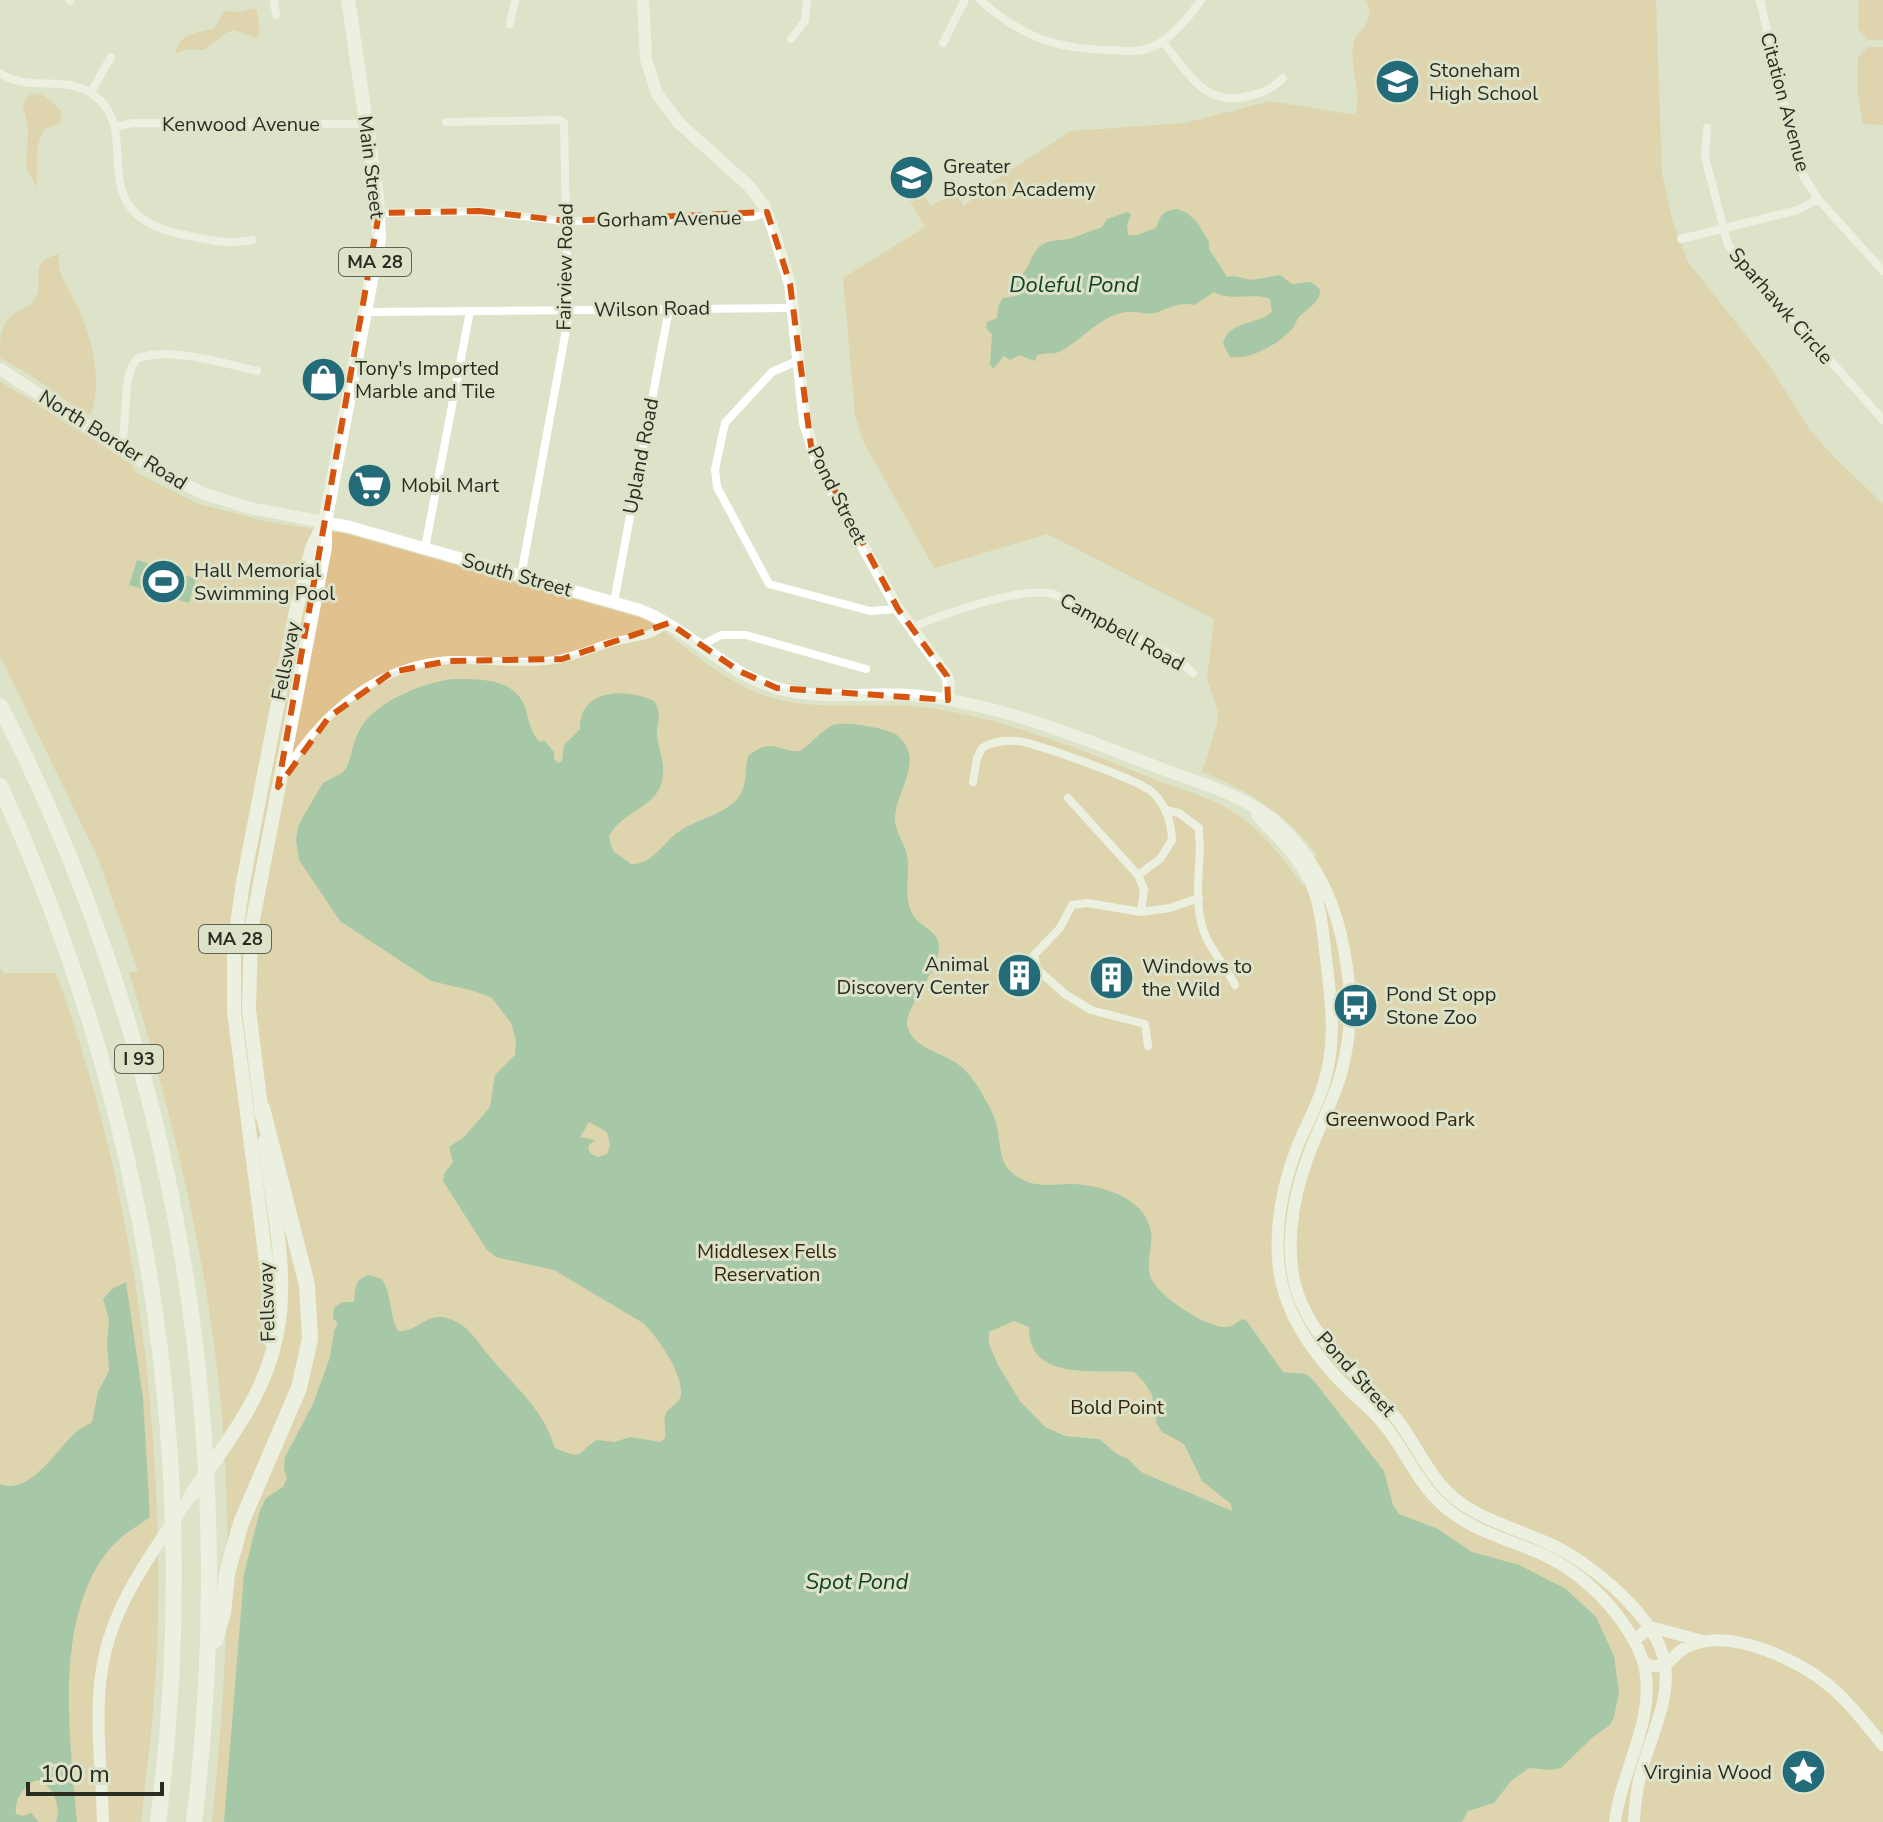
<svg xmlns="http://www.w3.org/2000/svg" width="1883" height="1822" viewBox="0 0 1883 1822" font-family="'Nunito Sans',sans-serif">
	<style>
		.green { fill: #e1c18e }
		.water { fill: #67a67f; fill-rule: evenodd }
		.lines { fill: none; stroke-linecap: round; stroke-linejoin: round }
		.street { stroke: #fff; stroke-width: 8 }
		.secondary { stroke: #fff; stroke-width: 12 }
		.primary { stroke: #fff; stroke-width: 14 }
		.highway { stroke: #fff; stroke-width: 16 }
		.marked { fill: none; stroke: #d5540e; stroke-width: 6; stroke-dasharray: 16 10; stroke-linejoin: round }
		.labels { text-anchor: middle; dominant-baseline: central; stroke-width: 6; stroke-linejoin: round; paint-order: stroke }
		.shield { fill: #dde3c8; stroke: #606354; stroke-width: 2 }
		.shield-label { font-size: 18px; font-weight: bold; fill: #2a2c22 }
		.poi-label { font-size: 20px; fill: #2a2c22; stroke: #dde3c8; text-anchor: start }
		.street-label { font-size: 20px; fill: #2a2c22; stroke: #dde3c8 }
		.park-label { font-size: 20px; fill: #35260a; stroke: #dde3c8 }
		.water-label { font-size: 22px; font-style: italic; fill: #0e4126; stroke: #dde3c8 }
	</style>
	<rect width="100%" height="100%" fill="#dde3c8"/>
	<path class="green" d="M1365,0h291l6,174 11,48 15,40 80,101 42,67 23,26 50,48v1318h-1671c14,-135 21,-270 10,-405 -13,-152 -49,-299 -93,-445l9,-1 -41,-115 -97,-200v-275l119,75 13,9 3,7 64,32 69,18 76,11 298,85c18,8 31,20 45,31 27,20 56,42 90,50 47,12 97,3 145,8 81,10 162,44 237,74 28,10 59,19 83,37 24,18 44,43 61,68l14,-31c-31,-41 -68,-65 -115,-83l15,-48 1,-13 -11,-32 7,-60 -167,-85 -113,34 -71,-127 -8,-26 -12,-137 82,-51 -22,-39 13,-8 15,26 24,-14 9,14 31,-26 76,-49 114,-8 85,-22 85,14c7,-21 -5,-48 -2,-70 2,-15 26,-22 12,-45z
		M1859,0h24v40h-15l-10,-11z
		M253,8l4,2 3,25 -3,3 -23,-8 -6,2 -24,18h-18l-11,4c4,-21 20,-21 38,-25l12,-18 14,1z
		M1868,47h15v78l-20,-1 -6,-36 1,-31z
		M30,93l13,2 18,15v12l-18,8 -6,19v38l-11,-18 2,-41 -5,-23z
		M59,254c-2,23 10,34 19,53 14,31 25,75 13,107l-8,-1 -54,-39 -29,-16c0,-22 0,-38 20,-48 6,-2 12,-5 15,-11 11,-21 -10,-36 24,-45z
		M0,966l3,7h53c74,202 105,423 102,637 0,71 -9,142 -17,212h-141z"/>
	<path class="water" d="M1177,209l10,4 10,9 12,20v7l18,28 7,-1 17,4 29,-5 12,9 19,-2 9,7c1,14 -14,20 -22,29 -2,4 -3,8 -6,11 -13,15 -42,31 -62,28l-7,-13c5,-22 29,-19 45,-29l4,-4 -2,-12c-19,-7 -39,3 -56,-7l-20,13c-15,-3 -22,2 -36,7 -10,4 -21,-1 -32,0 -26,4 -43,27 -65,39 -8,4 -15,1 -24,4l-2,6 -16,-6 -9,5 -6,-4 -11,13 -3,-5 2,-30 -6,-6 1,-6 10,-4 2,-14 4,-6 14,-2v-9l-8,-8 4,-4 8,1c8,-7 9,-19 17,-28 8,-9 20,-7 31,-9 12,-3 20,-9 32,-11l6,-9 20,-7 4,2 -4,11 1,10h9l19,-7c5,-13 6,-17 21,-19z
		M137,560l59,19 -7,24 -60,-18z
		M452,679c26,0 62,-2 73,28 4,14 5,25 15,35l4,-2 10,12v7l4,4 4,-2 2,-16 16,-16c-1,-41 46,-41 74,-28 9,12 2,23 3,36 2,12 7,24 6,37 -1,34 -42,35 -54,63l4,14 18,13c21,1 31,-20 46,-31 18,-14 46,-17 61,-35 10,-13 6,-28 10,-42 25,-20 29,-4 52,-5 12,-7 21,-21 33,-26 11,-4 56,3 65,11 29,25 -5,57 -3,85 1,12 10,23 12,34 4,20 -5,41 6,60 7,12 26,16 26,31 1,25 -39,66 -31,83 8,18 27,22 43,31 13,6 21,18 29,30 6,11 12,20 16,32 7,27 -1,47 32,60 15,5 27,2 42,2 24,0 62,10 75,32 14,25 0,36 5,59 4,19 58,54 77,52 6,0 10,-5 15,-8l4,1 37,52 23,2 8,7 70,90 9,34 6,9 39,15 34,23 47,13 47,24 30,28 18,39 5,36 -5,25 -4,8 -17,12 -32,31 -11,2 -21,-2 -18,13 -17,22 -26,8 -6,11h-1238l20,-248 16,-64 6,-12 17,-11 4,-9 -3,-9 1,-12 28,-53 17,-47 4,-26 4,-7 -5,-6 1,-10 8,-6h12c2,-14 -1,-21 14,-27l14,4c10,16 7,35 16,52 19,2 29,-21 52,-12 20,7 28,24 40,38 25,30 53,51 65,91 31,13 19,6 42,-8l18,2 15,-5 31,5 4,-4c1,-8 -2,-17 1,-25 4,-7 14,-9 15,-19 2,-21 -24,-58 -38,-71l-89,-53 -58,-13 -9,-7 -44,-69 1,-7 9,-12 -4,-15 15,-10 26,-30 5,-32 20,-20 1,-15 -5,-17 -19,-25 -18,-7 -43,-10 -91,-60 -41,-61 -3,-20 2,-13 6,-12 19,-32 19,-10 5,-6c5,-12 6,-25 12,-36 14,-29 64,-48 93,-52zM589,1122l18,10 3,13 -3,9 -9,3 -8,-4 -2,-7 7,-6 -15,-3zM1014,1321l15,6c-1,55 67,42 105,45l10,10 8,13 5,29 5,8 22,12 18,37 29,23 1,7 -91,-39 -13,-13 -11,-5 -18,-15 -34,-3 -20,-9 -25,-26 -22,-36 -9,-21v-12z
		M126,1282l17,116 7,119c-11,8 -25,16 -35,26 -64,68 -45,194 -38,279h-21c6,-15 -3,-37 -19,-42 -13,5 -23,20 -21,34l7,2 8,-3 8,9h-39v-338c30,12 58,-36 76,-52 4,-4 11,-6 16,-10l6,-30 11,-21 -2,-27 2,-25 -6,-20 9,-10z"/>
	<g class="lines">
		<path class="street" d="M70,0v1
			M274,0l2,15
			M980,0c41,36 74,49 129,50 14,1 30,3 43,-3 20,-8 37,-30 49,-47
			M1760,0l39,169 19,30 65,72
			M510,24l5,-24
			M791,39l14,-18 2,-21
			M1162,41c24,28 41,65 82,56 16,-3 27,-7 39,-19
			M943,43l22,-43
			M0,73c28,20 67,1 94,22 53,39 -18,119 91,140 23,5 43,10 67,5
			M91,92l20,-35
			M446,122l114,-2 4,3 4,196 -47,257
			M116,127l17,-4 234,1
			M1707,128l-2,29 23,88 155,175
			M379,213l100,-2 85,10 189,-4 14,-5
			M1681,239l117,-29 20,-11
			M366,312l428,-4
			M799,360l-27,12 -47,51 -10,46 2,18 52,97 101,27 28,-2
			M120,447c10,-25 0,-73 18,-89 33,-11 86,5 119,13
			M425,548l45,-237
			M614,602l55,-293
			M911,628c32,-14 110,-42 143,-34l122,64 17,15
			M702,645l19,-10h25l120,34
			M285,772c36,-59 93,-108 165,-112 32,-1 65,4 97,1 25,-2 46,-14 70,-20 17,-4 38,-4 50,-19
			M973,782l4,-24 5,-10c11,-7 24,-8 36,-7 20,3 118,38 133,50 15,13 20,30 21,49l-12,19 -22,16 6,14 -3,23 -54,-9 -15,2 -12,23 -26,27 3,14 28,25 26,16 54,14 3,22
			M1068,798l70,77
			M1166,810l13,3 20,15c-1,6 1,12 1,19 -1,29 -7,67 8,94 8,15 19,28 27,44
			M1141,912l29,-4 29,-10"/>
		<path class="secondary" d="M643,0l3,59 11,35 22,29 72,65 13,18 7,17 19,61 15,139 13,42 80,144 49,67 2,8 -1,16
			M0,369l158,103 47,22 45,14 100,19 290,83c51,20 87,65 140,79 45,12 95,2 141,7 84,9 165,44 244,74 38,14 80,26 111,52 33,29 55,70 65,113 10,44 13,86 2,131 -7,31 -23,58 -34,88 -17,44 -27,103 -8,148 22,51 62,75 95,116 22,28 33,61 62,83 28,21 63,29 94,44 41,19 107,74 113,120 5,34 -13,69 -22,101 -6,18 -8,37 -9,56
			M1257,815c19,20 41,41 53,66 11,24 13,51 16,77 5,43 11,83 -2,125 -7,24 -20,45 -28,67 -14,37 -22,80 -17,119 6,48 38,90 72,123 13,12 28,24 38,39 21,28 32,59 62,81 28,21 61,29 93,43 29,14 54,35 74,61 12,16 23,33 27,53 10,52 -24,102 -30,153
			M1635,1640l15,-13 49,13
			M1643,1661l8,5h14c8,-8 14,-16 24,-20 42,-19 113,15 144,43 19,16 34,37 50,56
			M103,1822c-1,-50 -9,-103 -1,-153 10,-66 53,-120 89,-174"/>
		<path class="primary" d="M262,1116l-13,-107 2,-79 74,-383v-25l54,-284 -2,-42 -29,-196
			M270,1340l-1,-55 -35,-274v-64l9,-65 53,-271 16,-63 11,-22
			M191,1495c21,-32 46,-63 63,-97 47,-88 21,-165 11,-257"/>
		<path class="highway" d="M0,706c177,344 241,733 194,1116
			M0,786c149,325 204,681 158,1036
			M215,1640l8,-27 4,-39 14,-51 58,-135 11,-49 -3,-54 -45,-177"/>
	</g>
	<path d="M0 0H1883V1822H0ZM479,211l88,10 200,-9 23,72 21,162 87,163 49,67 1,24 -171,-12 -38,-17 -70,-48 -107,36 -114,2 -56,11 -63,45 -51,70 101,-574z" fill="#dde3c8" fill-opacity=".55" fill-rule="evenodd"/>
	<path class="marked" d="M479,211l88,10 200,-9 23,72 21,162 87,163 49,67 1,24 -171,-12 -38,-17 -70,-48 -107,36 -114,2 -56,11 -63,45 -51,70 101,-574z"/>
	<defs>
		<symbol id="school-disc" viewBox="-11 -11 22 22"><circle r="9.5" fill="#246b79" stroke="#dde3c8"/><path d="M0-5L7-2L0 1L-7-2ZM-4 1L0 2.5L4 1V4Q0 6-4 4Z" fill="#fff"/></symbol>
		<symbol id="shop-disc" viewBox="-11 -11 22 22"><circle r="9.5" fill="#246b79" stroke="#dde3c8"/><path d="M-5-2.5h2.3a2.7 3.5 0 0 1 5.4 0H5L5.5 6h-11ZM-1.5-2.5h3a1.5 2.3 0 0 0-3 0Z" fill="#fff"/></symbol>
		<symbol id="supermarket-disc" viewBox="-11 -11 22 22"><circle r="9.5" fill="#246b79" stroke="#dde3c8"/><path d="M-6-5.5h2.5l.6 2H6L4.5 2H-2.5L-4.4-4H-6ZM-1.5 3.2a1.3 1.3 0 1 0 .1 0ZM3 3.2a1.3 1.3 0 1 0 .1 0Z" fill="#fff"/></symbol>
		<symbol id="stadium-disc" viewBox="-11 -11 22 22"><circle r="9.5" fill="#246b79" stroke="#dde3c8"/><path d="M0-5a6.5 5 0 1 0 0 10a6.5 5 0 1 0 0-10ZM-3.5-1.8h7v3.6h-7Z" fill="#fff"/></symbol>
		<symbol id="building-disc" viewBox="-11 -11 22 22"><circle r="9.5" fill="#246b79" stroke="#dde3c8"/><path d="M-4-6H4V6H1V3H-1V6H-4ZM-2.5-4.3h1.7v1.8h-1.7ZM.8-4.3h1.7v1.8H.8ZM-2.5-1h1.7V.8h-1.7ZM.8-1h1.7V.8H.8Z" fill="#fff"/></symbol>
		<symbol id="bus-disc" viewBox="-11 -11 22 22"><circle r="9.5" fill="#246b79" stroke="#dde3c8"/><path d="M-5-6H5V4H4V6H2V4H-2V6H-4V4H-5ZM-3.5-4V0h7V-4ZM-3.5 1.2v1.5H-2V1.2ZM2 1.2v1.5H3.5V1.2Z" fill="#fff"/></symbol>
		<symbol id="sight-disc" viewBox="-11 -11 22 22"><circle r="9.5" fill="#246b79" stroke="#dde3c8"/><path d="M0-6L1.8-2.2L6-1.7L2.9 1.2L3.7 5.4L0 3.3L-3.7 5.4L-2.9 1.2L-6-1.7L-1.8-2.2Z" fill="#fff"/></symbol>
	</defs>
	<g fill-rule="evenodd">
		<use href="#school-disc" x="1372" y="56" width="51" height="51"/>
		<use href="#school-disc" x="886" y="152" width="51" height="51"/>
		<use href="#shop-disc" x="298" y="354" width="51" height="51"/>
		<use href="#supermarket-disc" x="344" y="460" width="51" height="51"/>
		<use href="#stadium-disc" x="138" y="556" width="51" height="51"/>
		<use href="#building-disc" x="994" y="950" width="51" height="51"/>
		<use href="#building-disc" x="1086" y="952" width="51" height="51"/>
		<use href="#bus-disc" x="1330" y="980" width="51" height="51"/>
		<use href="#sight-disc" x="1778" y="1746" width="51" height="51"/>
	</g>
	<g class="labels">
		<g class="shield">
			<rect x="339" y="248" width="72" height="28" rx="6"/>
			<rect x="199" y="925" width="72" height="28" rx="6"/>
			<rect x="115" y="1045" width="48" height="28" rx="6"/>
		</g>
		<g class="shield-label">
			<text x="375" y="262">MA 28</text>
			<text x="235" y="939">MA 28</text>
			<text x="139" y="1059">I 93</text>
		</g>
		<g class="poi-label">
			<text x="1429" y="70">Stoneham<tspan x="1429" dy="23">High School</tspan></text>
			<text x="943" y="166">Greater<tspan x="943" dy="23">Boston Academy</tspan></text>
			<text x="355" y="368">Tony's Imported<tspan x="355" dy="23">Marble and Tile</tspan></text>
			<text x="401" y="485">Mobil Mart</text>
			<text x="194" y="570">Hall Memorial<tspan x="194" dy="23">Swimming Pool</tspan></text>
			<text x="989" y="964" text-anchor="end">Animal<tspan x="989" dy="23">Discovery Center</tspan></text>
			<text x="1142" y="966">Windows to<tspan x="1142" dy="23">the Wild</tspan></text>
			<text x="1386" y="994">Pond St opp<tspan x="1386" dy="23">Stone Zoo</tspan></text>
			<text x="1772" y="1772" text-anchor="end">Virginia Wood</text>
		</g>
		<g class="street-label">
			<text transform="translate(1785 102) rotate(75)">Citation Avenue</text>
			<text x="241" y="124">Kenwood Avenue</text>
			<text transform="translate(371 167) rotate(83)">Main Street</text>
			<text transform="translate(669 219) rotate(-1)">Gorham Avenue</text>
			<text transform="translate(565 267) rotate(-89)">Fairview Road</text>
			<text transform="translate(1781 306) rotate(49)">Sparhawk Circle</text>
			<text transform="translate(652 309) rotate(-1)">Wilson Road</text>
			<text transform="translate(113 440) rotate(32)">North Border Road</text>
			<text transform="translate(641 456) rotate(-79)">Upland Road</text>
			<text transform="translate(837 495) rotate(63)">Pond Street</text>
			<text transform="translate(517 575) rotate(16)">South Street</text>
			<text transform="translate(1122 632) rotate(29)">Campbell Road</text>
			<text transform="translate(286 661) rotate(-79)">Fellsway</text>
			<text transform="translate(267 1302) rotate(-92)">Fellsway</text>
			<text transform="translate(1356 1374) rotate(48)">Pond Street</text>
		</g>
		<g class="park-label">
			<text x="1400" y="1119">Greenwood Park</text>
			<text x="767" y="1251">Middlesex Fells<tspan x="767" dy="23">Reservation</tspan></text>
			<text x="1117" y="1407">Bold Point</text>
		</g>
		<g class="water-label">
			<text x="1074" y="285">Doleful Pond</text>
			<text x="857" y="1582">Spot Pond</text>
		</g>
	</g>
	<path d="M28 1782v12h134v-12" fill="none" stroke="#2a2c22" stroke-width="4"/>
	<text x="40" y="1782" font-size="24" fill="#2a2c22" stroke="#dde3c8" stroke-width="6" paint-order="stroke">100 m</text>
</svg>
